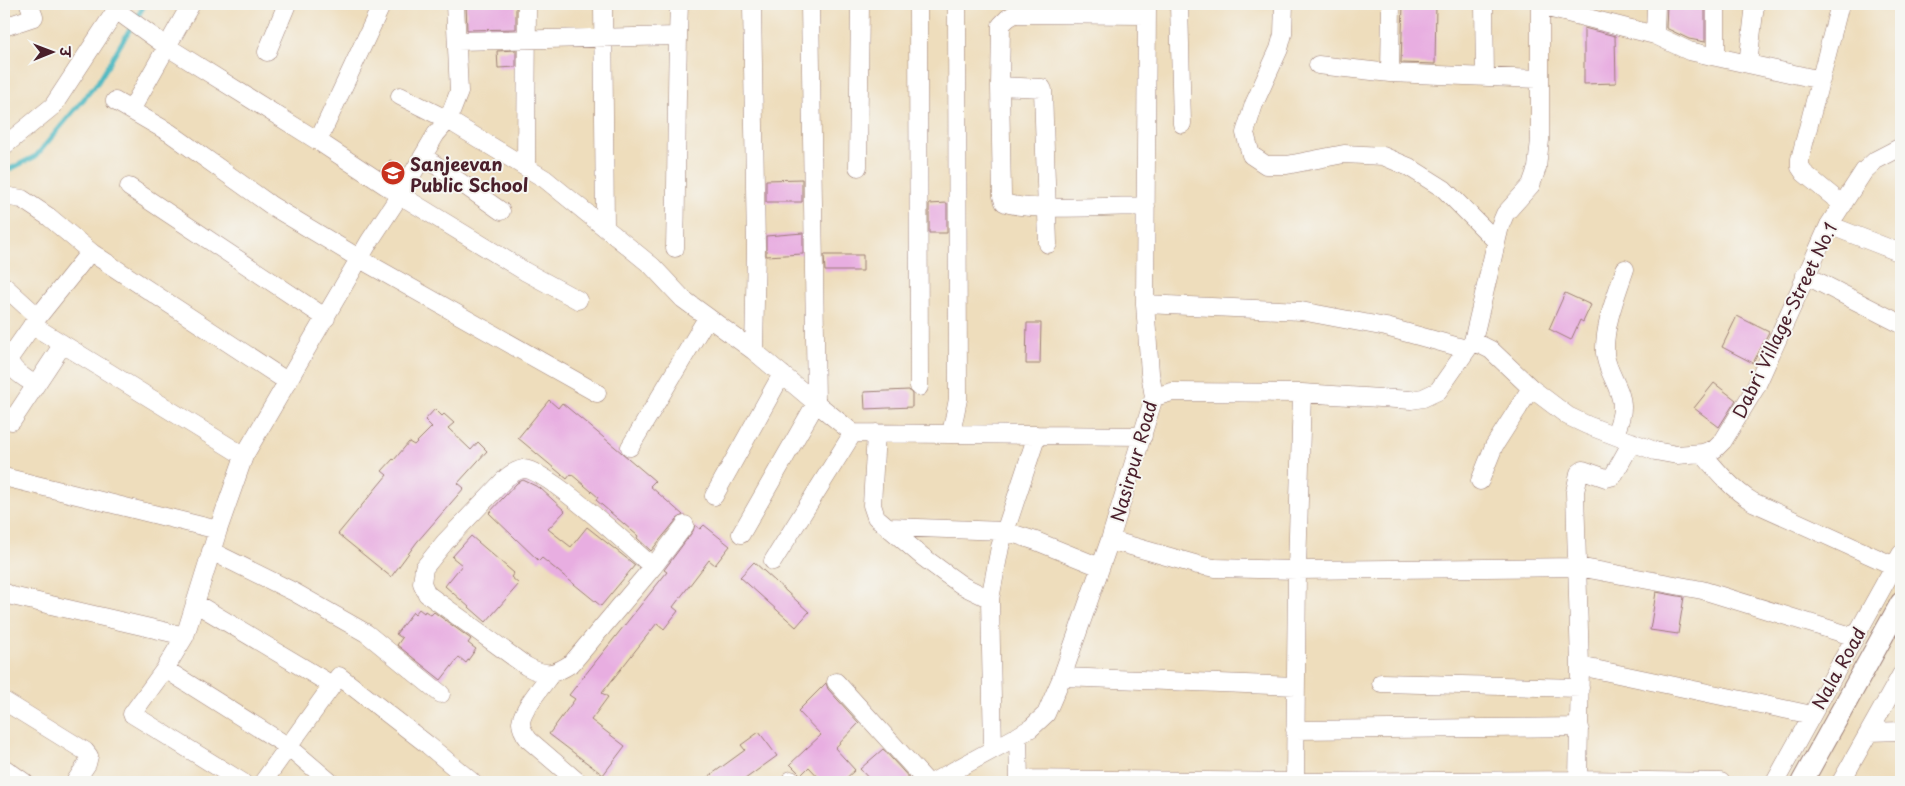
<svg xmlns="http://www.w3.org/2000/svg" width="1905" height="786" viewBox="0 0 1905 786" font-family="'Playpen Sans','Playpen Sans Deva',sans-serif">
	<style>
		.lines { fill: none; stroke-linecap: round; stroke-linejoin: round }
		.stream { stroke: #48b7c0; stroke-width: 5 }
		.building { fill: #e8aee1 }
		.minor-casing { stroke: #9c7e74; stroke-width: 19 }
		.tertiary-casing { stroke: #9c7e74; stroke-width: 23 }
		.minor { stroke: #fff; stroke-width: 18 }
		.tertiary { stroke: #fff; stroke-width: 21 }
		.labels { text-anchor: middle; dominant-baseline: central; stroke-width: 4; stroke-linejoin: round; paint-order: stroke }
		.poi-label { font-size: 18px; font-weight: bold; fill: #4a1f2b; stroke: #f6f6f2; text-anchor: start }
		.street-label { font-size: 18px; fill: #4a1f2b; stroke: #f6f6f2 }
	</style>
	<rect width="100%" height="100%" fill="#f6f6f2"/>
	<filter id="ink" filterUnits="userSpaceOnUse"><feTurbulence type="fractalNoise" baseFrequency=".02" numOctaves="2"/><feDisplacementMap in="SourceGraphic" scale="10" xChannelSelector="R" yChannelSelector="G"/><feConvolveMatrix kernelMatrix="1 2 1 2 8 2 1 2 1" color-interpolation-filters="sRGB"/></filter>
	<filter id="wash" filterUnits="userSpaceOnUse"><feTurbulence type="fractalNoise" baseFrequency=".0096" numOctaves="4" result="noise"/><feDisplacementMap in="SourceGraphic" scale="20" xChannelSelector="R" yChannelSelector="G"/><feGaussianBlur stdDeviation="1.12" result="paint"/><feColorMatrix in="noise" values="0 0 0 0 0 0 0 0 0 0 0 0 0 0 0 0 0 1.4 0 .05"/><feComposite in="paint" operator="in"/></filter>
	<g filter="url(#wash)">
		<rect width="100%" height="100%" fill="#eeddbc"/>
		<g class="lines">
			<path class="stream" d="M4,172l32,-16 62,-74 47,-78"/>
		</g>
		<g id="blocks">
			<path class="building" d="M466,4h50v25l-49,1z
				M1403,4h33l-1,60 -34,-1z
				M1667,4h38v38l-16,-3 -23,-11z
				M1584,28l31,8 1,47 -32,1z
				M516,50v17l-18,1 -1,-17z
				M390,160l14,8 -7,12 -14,-9z
				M802,179v23h-36v-22z
				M947,203v30h-18v-29z
				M803,233v21l-37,2v-20z
				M824,255h39v16h-38z
				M1565,293l26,12 -8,17 -3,-2 -9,20 -22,-11z
				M1737,316l32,16 -16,31 -31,-16z
				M1027,323h14l-1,41h-14z
				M1714,383l22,17 -17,27 -25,-19z
				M909,390l3,4v13l-47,2 -1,-17z
				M549,400l9,8 4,-5 53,44 40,34 -5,5 33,29 -6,4 -26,32 -14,-13 1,-2 -42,-36 2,-3 -27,-23 -4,5 -49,-41z
				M435,409l7,7 2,-2 10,9 -6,5 23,22 7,-8 9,9 -29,32 6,5 -47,54 -26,35 -53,-43 49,-59 -5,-4 11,-12 1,1 15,-18 5,3 18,-18 -7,-7z
				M523,480l17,8 25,23 -17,18 23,18 16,-20 48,38 -34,41 -59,-48 -3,3 -50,-48 28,-30z
				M695,525l5,4 4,-4 26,21 -15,19 -6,-5 -36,47 5,4 -14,18 -7,-6 -55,70 6,4 -17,23 34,26 -22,29 -54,-41 26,-35 -6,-4 98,-123 -3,-2 29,-39z
				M471,536l43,37 -3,4 8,7 -33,38 -41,-36 17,-21 -10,-8z
				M754,562l55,50 -13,15 -56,-50z
				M1656,592l28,5 -6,37 -28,-4z
				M419,609l5,4 1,-2 6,4 3,-3 37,27 -3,4 8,6 -10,14 -7,-6 -18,23 -44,-35 5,-7 -6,-4 17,-22 2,2z
				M826,683l2,6 31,34 -24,25 20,22 -13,12h-19l-14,-15 -8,8 -11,-11 31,-29 -23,-24z
				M759,732l18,24 -36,26h-40l44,-32 -4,-5z
				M883,749l30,33h-41l-12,-13z"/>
		</g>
	</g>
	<g filter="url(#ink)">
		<use href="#blocks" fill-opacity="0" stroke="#9c7e74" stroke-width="1"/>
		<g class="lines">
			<defs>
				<path id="minor" d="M603,4l2,224
					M752,4l4,244 -2,103
					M918,4l1,383
					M1179,4l3,120
					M1284,4l-1,30 -4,15 -25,55 -9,29 6,22 15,10h21l57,-11 39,2 26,11 35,22 52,52
					M1484,4l1,73
					M1716,4v53
					M1840,4l-40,155v8l4,6 39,32
					M1540,6l115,29 34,16 132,29
					M116,10l50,36 152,95 82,54 126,77 52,28
					M4,27l30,-10 -5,-13
					M1655,35l1,-31
					M457,41l221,-5
					M267,52l20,-48
					M1748,64l7,-60
					M1318,65l72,8 150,6
					M1390,73l1,-69
					M1000,86l42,2 1,2 5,154
					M400,96l48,24 97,59 107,87 31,33 71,52 62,52 -6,-399
					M115,101l55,32 102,73 88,53 237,134
					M131,110l60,-106
					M318,141l64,-137
					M4,146l49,-40 67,-102
					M423,156l78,55
					M526,167l1,-163
					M858,167l2,-163
					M129,187l197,131
					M4,196l18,3 27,18 43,36
					M1146,206c-25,0 -127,6 -142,-4l-2,-6 -2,-110 1,-61 7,-7 7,-4 132,1
					M1829,225l72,28
					M675,248c2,-81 1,-163 4,-244
					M1805,275l96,49
					M4,286l34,31
					M1145,304l156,7 85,16 80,22
					M32,325l212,131
					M1473,341l18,9 40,38 37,28 19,9 68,26 22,4 25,-2 13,-4 8,-8 33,-54 73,-162 35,-54 12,-11 25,-13
					M35,385c-9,-7 -27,-15 -25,-28l28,-40 48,-60 6,-4 196,129
					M1154,397l18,-5 130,1 109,7 12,-2 15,-7 35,-50 27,-115 5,-12 26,-29 6,-17 3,-28v-136
					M12,421l51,-77
					M853,433l184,2 -37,112 -10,52 3,150
					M876,433l-4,72 4,12 47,40 23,17 17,12 27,13
					M951,434l7,-35 -1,-395
					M1037,435l106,1
					M1615,435c3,-9 7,-18 7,-27 1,-19 -16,-36 -17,-55 -1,-28 11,-57 20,-84
					M630,447l77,-129
					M1702,453c16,19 30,36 51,49l141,64
					M4,477l214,53
					M1480,481l14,-35 37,-58
					M714,496l68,-122
					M889,527l116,4 31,10 64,26
					M741,534l75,-131 37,30 -80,128
					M1110,540l88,25 17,3 82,2 281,-3 124,23 153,47
					M211,551l83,41 72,41 75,61
					M653,567c-21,-18 -107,-99 -130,-98 -6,1 -12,5 -17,9l-61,64 -21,26 -2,15 5,11 99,72c20,11 28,9 46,-3l81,-96 32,-42
					M4,592l8,4 173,40 33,-106 26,-74 125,-214 31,-47 36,-61 12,-14 11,-28 -4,-88
					M195,603l137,82
					M185,636l-20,33 -33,45 110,68
					M1580,666l232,49
					M165,669l124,78 41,35
					M551,674c-8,11 -28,34 -30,48 0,7 4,13 8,18l49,42
					M1062,677l234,9
					M836,682l91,100
					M1381,683l199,5
					M4,701l81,50 4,5 -2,8 -12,18
					M1295,730l285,-3
					M1869,732l32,-1
					M1018,736l1,46
					M4,768l20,14
					M1019,779l276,3 283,-2 143,2
					M791,780l2,2
					M263,782l76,-106 89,69 44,37
					M933,782l85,-46 13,-8 15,-14 16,-37 48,-137 44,-143 -4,-24 -5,-69 2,-300
					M1295,782l2,-212 5,-177
					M1578,782l2,-116 -5,-174 4,-19 4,-3 23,8 7,-2 19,-34
					M1775,782l126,-228
					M1841,782l60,-107"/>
				<path id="tertiary" d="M1802,782l99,-179"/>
			</defs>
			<use href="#minor" class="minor-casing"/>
			<use href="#tertiary" class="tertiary-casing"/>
			<use href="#minor" class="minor"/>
			<use href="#tertiary" class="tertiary"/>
		</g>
	</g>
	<defs>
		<symbol id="school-disc" viewBox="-11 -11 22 22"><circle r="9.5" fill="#c8321e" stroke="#f6f6f2"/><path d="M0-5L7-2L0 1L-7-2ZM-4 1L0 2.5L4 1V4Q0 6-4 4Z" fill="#fff"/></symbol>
	</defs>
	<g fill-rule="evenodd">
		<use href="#school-disc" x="379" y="159" width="28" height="28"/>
	</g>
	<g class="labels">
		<g class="poi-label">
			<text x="410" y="163">Sanjeevan<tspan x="410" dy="21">Public School</tspan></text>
		</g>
		<g class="street-label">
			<text transform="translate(1784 320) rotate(-64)">Dabri Village-Street No.1</text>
			<text transform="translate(1133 461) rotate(-74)">Nasirpur Road</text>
			<text transform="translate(1838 668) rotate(-61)">Nala Road</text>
		</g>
	</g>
	<rect width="1905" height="786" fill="none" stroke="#f6f6f2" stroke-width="20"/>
	<g transform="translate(52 52) rotate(89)" stroke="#f6f6f2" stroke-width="4" paint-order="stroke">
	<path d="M0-4L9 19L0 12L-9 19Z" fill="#4a1f2b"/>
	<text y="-8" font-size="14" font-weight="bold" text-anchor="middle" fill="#4a1f2b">उ</text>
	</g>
</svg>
